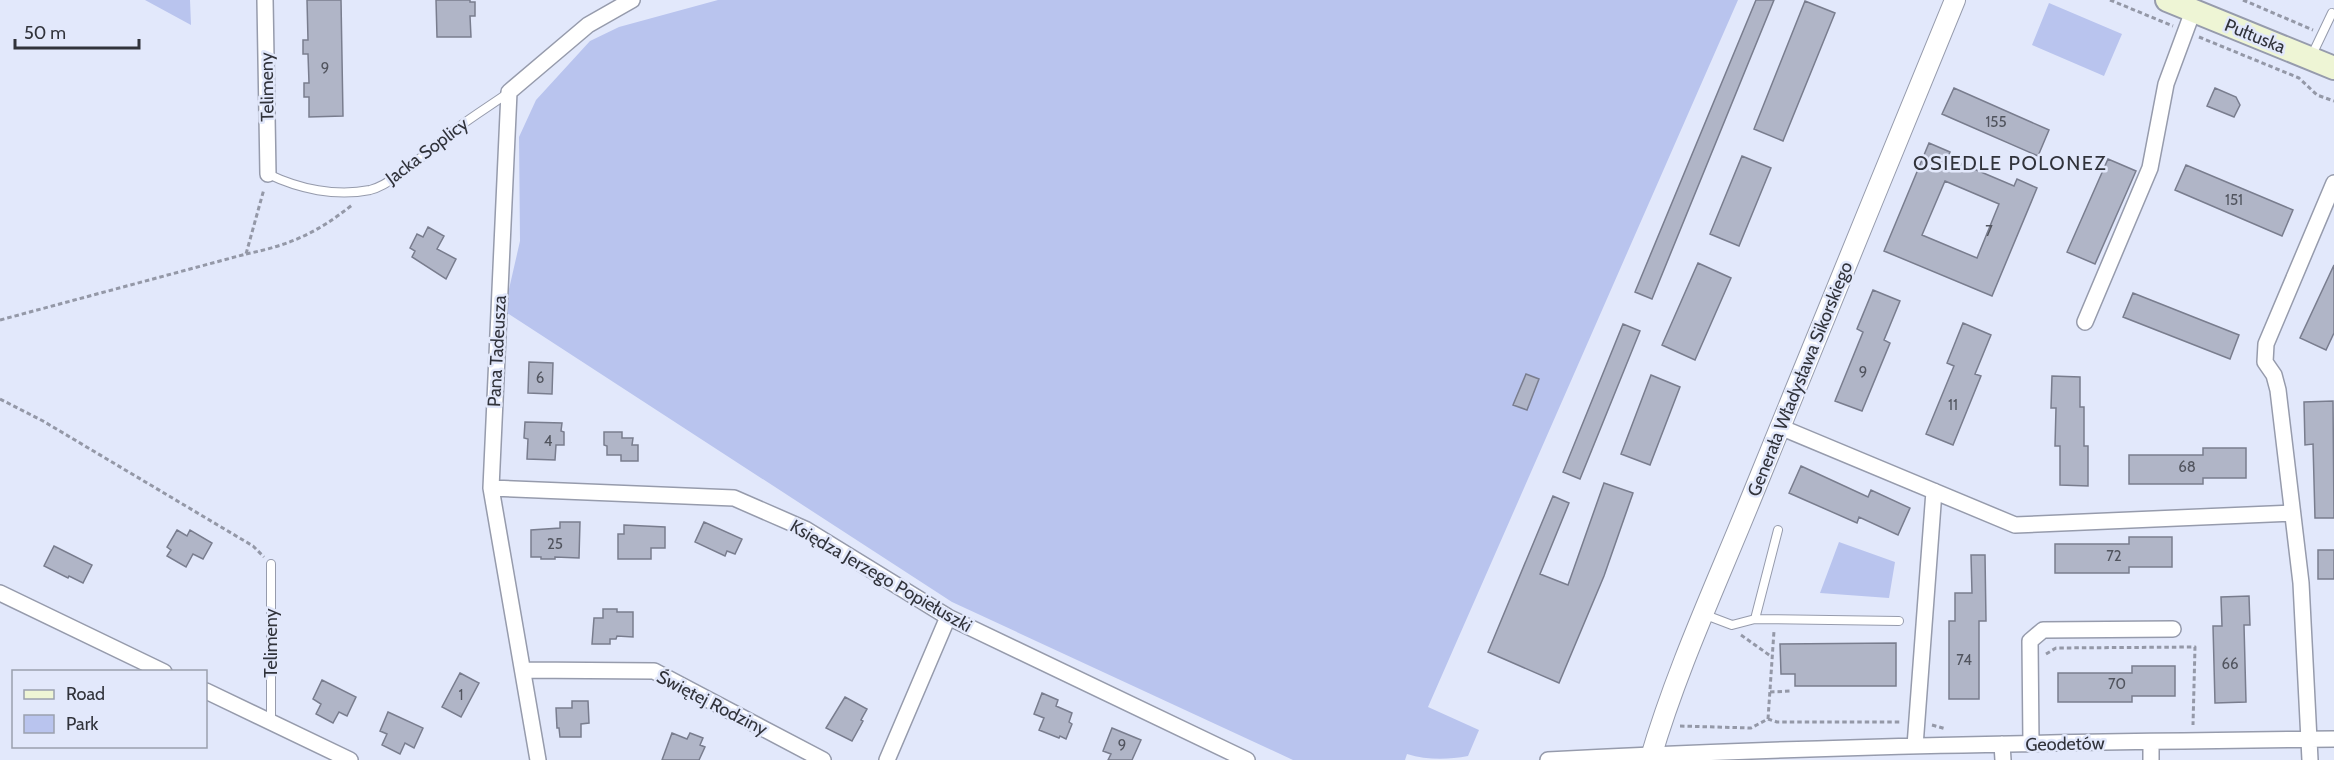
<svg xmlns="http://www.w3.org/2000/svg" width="2334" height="760" viewBox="0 0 2334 760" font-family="Cabin,sans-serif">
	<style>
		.green { fill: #b9c4ee }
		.building { fill: #b0b5c7; stroke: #797d8e; stroke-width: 1.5; fill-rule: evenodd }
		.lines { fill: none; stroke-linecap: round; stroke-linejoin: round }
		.service-casing { stroke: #969bac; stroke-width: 10 }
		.minor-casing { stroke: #969bac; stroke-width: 18 }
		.tertiary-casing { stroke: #969bac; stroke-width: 22 }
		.secondary-casing { stroke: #969bac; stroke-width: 26 }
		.path { stroke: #9498a7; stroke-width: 3; stroke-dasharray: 4.5 3; stroke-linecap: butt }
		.service { stroke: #fff; stroke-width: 8 }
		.minor { stroke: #fff; stroke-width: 15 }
		.tertiary { stroke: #fff; stroke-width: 20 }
		.secondary { stroke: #eef5d5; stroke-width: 22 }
		.labels { text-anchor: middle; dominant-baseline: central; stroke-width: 5; stroke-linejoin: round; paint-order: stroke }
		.number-label { font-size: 15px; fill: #51545e }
		.street-label { font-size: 18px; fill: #31333b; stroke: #e2e8fb }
		.neighbourhood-label { font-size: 20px; letter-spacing: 1.5px; fill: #31333b; stroke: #e2e8fb }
	</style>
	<rect width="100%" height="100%" fill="#e2e8fb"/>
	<path class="green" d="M145,0h45l1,25z
		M718,0h1020l-310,707 51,23 -11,26c-21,4 -41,4 -61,-2l-2,6h-112l-341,-158 -448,-291 16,-70 -1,-104 17,-37 54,-59 29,-14z
		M2049,3l73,31 -18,42 -72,-31z
		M1839,542l56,20 -6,36 -69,-5z"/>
	<path class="building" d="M307,0h34l2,116 -34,1v-20h-5v-14h5l-1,-29h-5v-14h5z
		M436,0h34v2h5v14h-5l1,21h-34z
		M1756,0h18l-122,299 -17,-7z
		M1805,1l30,12 -52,128 -29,-12z
		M1954,88l95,42 -11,26 -96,-42z
		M2215,88l21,9 4,8 -6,12 -27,-11z
		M1929,143l21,9 -2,6 66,28 3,-7 20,9 -45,108 -108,-45zM1945,181l54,23 -22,54 -55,-23z
		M1742,156l29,12 -32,78 -29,-12z
		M2108,159l28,12 -41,93 -28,-12z
		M2186,165l107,45 -11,26 -107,-46z
		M428,227l16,9 -7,13 19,10 -10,20 -34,-22 3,-6 -5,-3 7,-14 6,3z
		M1698,263l33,15 -36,82 -33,-15z
		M2334,265v68l-8,17 -26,-12z
		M1873,290l27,11 -16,39 6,3 -28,68 -27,-10 28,-69 -6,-3z
		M2133,293l106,42 -9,24 -107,-42z
		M1963,323l28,12 -16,39 6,2 -28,69 -27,-11 28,-68 -7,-3z
		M1623,324l17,7 -60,148 -17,-7z
		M529,362l24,1 -1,31 -24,-1z
		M1526,374l13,5 -12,31 -14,-5z
		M1651,375l29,12 -30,78 -29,-11z
		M2052,376l28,1v30h4v39h4v40l-28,-1v-39h-5l1,-38h-5z
		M2333,401l1,117h-19l-2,-74 -8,1 -1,-43z
		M525,422l37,1 -1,8 3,1v13h-8l-1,15 -28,-1 1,-20 -4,-1z
		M604,432h18v6h11l-1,7h6v16h-17v-6h-14v-9l-3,-1z
		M2203,448h43v30h-43v6h-74v-29h74z
		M1801,466l67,31 3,-7 39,18 -12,27 -39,-18 -2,6 -68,-30z
		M1604,483l29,10 -29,83 -45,107 -71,-31 65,-156 16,7 -29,71 28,11z
		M560,522h20l-1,36 -24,-1v2h-14v-2h-10v-27l29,-2z
		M704,522l38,17 -7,15 -8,-3 -2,5 -30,-14z
		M624,525l41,2v21h-14v11h-33v-25h6z
		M177,530l10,6 3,-6 22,13 -9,16 -10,-5 -7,13 -19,-11 4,-6 -4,-3z
		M2129,537h43v30h-43v6h-74v-29h74z
		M54,546l38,19 -9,18 -14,-7 -1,2 -24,-12z
		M2318,550h16v29h-16z
		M1971,555h14l1,66h-7v78h-30v-78h6v-28h17z
		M2249,596l1,29h-6l2,77 -31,1 -2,-77h9l-1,-29z
		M603,609h14v3h16v25l-16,-1 -1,3h-6v5h-18l2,-26h9z
		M1896,643v43h-101v-12h-14l-1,-30z
		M2132,666h43v30h-43v6h-74v-29h74z
		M460,673l19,10 -18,34 -19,-10z
		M322,680l34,17 -9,19 -8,-4 -6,11 -17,-9 5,-10 -8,-5z
		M1042,693l16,7 -2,6 16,7 -3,9 3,2 -6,15 -6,-3 -1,2 -20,-8 5,-12 -10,-4z
		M845,697l22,12 -6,11 2,1 -11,20 -26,-13z
		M572,701h16l1,22 -8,1v13h-21l-1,-9h-2l-1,-20h16z
		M388,712l35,16 -9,20 -9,-5 -5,11 -18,-9 5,-11 -7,-3z
		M1112,728l29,12 -9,20h-24l3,-6 -8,-3z
		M672,733l15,6 3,-6 13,5 -3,7 5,2 -6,13h-37z"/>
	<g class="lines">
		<defs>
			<path id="service" d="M2311,57l21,-44 2,1
				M268,174c31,15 68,23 102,16 25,-6 64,-45 86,-61 17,-13 35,-24 52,-36
				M1703,614l29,11 23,-6 23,-89
				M1755,619l144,2
				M271,723v-159"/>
			<path id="minor" d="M265,0l3,174
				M2085,322l65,-154 16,-84 27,-73
				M1780,427l235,98 277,-12
				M491,488l243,10 71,31 143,88 299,143
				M0,593l164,79
				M523,670l131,1 169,89
				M206,691l144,69
				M2151,743v17
				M2002,744l1,16
				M2031,744l-1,-103 13,-11 130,-1
				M1915,746l19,-255
				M538,760l-47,-272 18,-396 79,-67 44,-25
				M887,760l61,-143
				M1548,760c261,-14 524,-18 786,-21
				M2310,760l-9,-177 -23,-193 -4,-15 -9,-13 1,-18 68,-161"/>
			<path id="tertiary" d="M1650,760c26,-89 65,-173 100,-259 67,-167 137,-334 205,-501"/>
			<path id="secondary" d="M2167,0l167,68"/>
		</defs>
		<use href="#service" class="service-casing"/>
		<use href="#minor" class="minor-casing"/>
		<use href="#tertiary" class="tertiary-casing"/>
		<use href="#secondary" class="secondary-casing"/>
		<path class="path" d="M2110,0l63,26
			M2243,0l70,30
			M2199,37l100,41 18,17 17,6
			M246,254c44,-9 71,-21 106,-49
			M0,320l246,-66 18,-65
			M0,399l43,22 210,125 11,11
			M1741,635l31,22
			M2046,654l10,-6 139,-1 -2,78
			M1770,692l22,-1
			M1768,719l6,-88
			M1932,725l14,4
			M1680,726l71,2 17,-9 9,3h125"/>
		<use href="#service" class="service"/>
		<use href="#minor" class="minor"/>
		<use href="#tertiary" class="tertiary"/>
		<use href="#secondary" class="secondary"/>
	</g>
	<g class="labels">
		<g class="number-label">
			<text x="325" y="68">9</text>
			<text x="1996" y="122">155</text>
			<text x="2234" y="200">151</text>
			<text x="1989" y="231">7</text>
			<text x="1863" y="372">9</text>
			<text x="540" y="378">6</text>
			<text x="1953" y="405">11</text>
			<text x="548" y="441">4</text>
			<text x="2187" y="467">68</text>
			<text x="555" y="544">25</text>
			<text x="2114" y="556">72</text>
			<text x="1964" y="660">74</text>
			<text x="2230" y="664">66</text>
			<text x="2117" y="684">70</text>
			<text x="461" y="695">1</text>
			<text x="1122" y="745">9</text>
		</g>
		<g class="street-label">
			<text transform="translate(2255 36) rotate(22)">Pułtuska</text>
			<text transform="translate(267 87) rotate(-91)">Telimeny</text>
			<text transform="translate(427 151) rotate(-37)">Jacka Soplicy</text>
			<text transform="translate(497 351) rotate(-87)">Pana Tadeusza</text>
			<text transform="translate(1800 379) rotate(-68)">Generała Władysława Sikorskiego</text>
			<text transform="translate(881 576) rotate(30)">Księdza Jerzego Popiełuszki</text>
			<text transform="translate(271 643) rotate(-90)">Telimeny</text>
			<text transform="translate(712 703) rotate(27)">Świętej Rodziny</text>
			<text transform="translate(2065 744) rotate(-1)">Geodetów</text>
		</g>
		<g class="neighbourhood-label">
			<text x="2010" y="163">OSIEDLE POLONEZ</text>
		</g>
	</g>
	<rect x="12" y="670" width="195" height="78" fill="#e2e8fb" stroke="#9ba0ae" stroke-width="1.5"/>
	<rect x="24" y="690" width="30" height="9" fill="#eef5d5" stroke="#9ba0ae" stroke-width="1.5"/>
	<text x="66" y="700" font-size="18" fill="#31333b">Road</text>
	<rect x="24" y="715" width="30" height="18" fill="#b9c4ee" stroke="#9ba0ae" stroke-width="1.5"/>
	<text x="66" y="730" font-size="18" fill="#31333b">Park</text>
	<path d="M15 39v9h124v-9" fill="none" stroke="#31333b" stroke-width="3"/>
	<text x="24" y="39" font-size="18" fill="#31333b" stroke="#e2e8fb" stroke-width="4.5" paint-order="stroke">50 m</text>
</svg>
